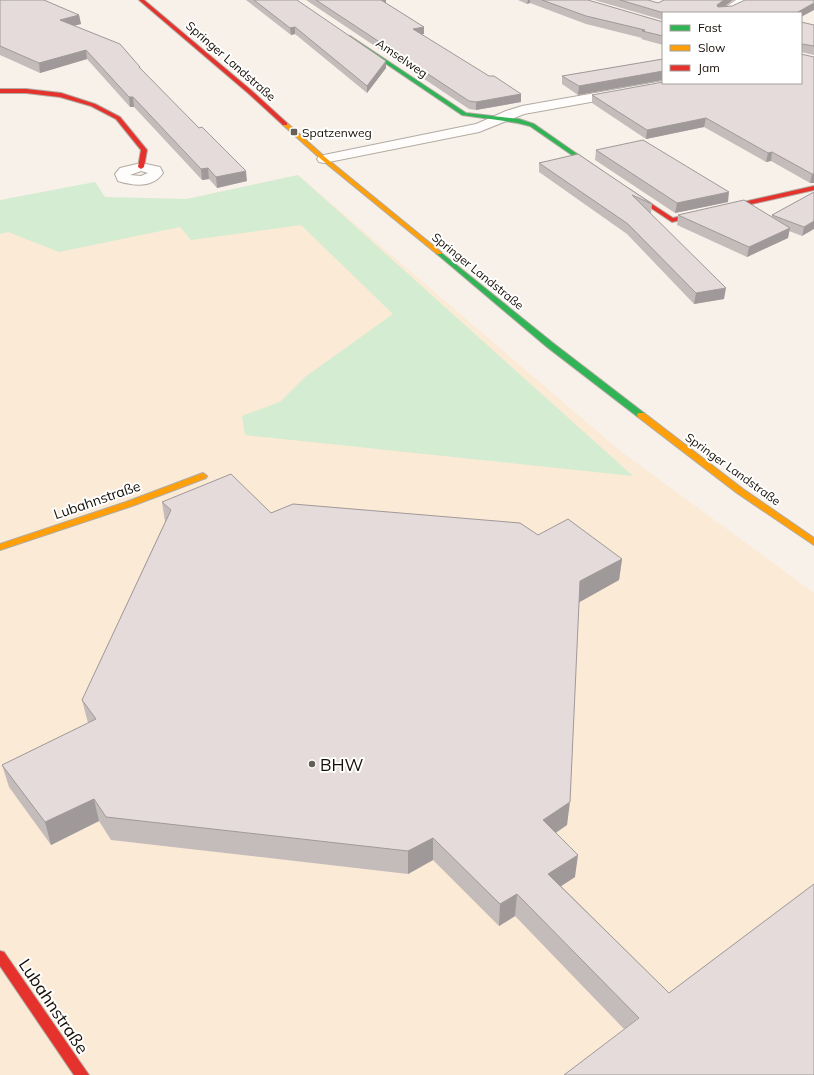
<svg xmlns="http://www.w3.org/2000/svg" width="814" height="1075" viewBox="0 0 814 1075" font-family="Mulish,sans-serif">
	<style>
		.built { fill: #fbead5 }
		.green { fill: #d4ecd1 }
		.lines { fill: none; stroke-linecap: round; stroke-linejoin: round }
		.street-casing { stroke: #b2aba3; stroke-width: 2 }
		.fast-casing { stroke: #b2aba3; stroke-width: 2 }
		.slow-casing { stroke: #b2aba3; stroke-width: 2 }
		.jam-casing { stroke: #b2aba3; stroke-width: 2 }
		.street { fill: #fefdfc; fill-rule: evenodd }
		.fast { fill: #30b455; fill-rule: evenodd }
		.slow { fill: #ff9f0a; fill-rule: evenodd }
		.jam { fill: #e5322d; fill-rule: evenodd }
		.wall { fill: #c4bcbb }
		.shaded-wall { fill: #a09999 }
		.building { fill: #e4dbda; stroke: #a09999 }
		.poi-dot { fill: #665f57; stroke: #fff; stroke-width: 1.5 }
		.labels { text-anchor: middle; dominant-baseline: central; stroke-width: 4; stroke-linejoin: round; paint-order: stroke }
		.far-street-label { font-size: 12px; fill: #171008; stroke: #fff }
		.far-poi-label { font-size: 12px; fill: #171008; stroke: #fff; text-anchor: start }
		.street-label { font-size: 14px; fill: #171008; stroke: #fff }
		.near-poi-label { font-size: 17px; fill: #171008; stroke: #fff; text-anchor: start }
		.near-street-label { font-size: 17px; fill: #171008; stroke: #fff }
	</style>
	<rect width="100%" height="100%" fill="#f8f1e9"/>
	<path class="built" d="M298,175l321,275 195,143v482h-814v-857l105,-20 82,1z"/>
	<path class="green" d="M298,175l335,301 -388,-41 -3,-19 38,-14 25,-25 88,-63 -92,-89 -110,15 -11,-13 -121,25 -51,-20 -8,2v-34l95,-18 10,15 82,2z"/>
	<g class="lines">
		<defs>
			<path id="street" d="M736,0h13c-10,12 -18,13 -32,13z
				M663,81v2h17l-1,3 -5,1 -150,27 -45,18 -155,31 -5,-1 -2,-3 2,-3 5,-1 152,-31 30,-13 16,-5z
				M141,163l19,4 3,6c-10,15 -29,13 -45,8l-3,-7 5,-6zM141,171l7,2 -7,3 -11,-1z"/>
			<path id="fast" d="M350,36l116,77 53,6 15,5 69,48 -5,1 -68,-47 -12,-3 -56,-8 -114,-77v-2z
				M439,251l114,92 91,70 1,2 -1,2h-6l-91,-70 -110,-93 -1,-1z"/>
			<path id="slow" d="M283,123h4l39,35 115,94v2h-4l-115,-94 -39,-35z
				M638,413h6l99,76 71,49v7l-77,-52 -99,-76 -1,-2z
				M203,473l4,3 -1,2 -74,28 -132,44v-6l126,-42z"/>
			<path id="jam" d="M139,0h5l108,91 35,32v2h-4l-35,-32z
				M0,89h26l35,4 34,11 25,13 27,33 -3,17 -3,2 -3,-2 3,-17 -25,-31 -25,-13 -31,-9 -34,-4h-26z
				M814,186v4l-142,32 -48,-32 5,-1 44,29z
				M0,951l4,1 85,123h-15l-74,-109z"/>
		</defs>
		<use href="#street" class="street-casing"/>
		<use href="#fast" class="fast-casing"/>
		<use href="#slow" class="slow-casing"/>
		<use href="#jam" class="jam-casing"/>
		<use href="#street" class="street"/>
		<use href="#fast" class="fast"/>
		<use href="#slow" class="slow"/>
		<use href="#jam" class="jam"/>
	</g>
	<path class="wall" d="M0,0l79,15 2,9 -7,1 66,42 1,2 106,112 -30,7 -8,-9 -7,1 -68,-73h-4l-43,-48 -47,14 -40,-18z
		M246,0h51l89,68 -19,25 -72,-59 -4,1z
		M306,0h80v3l38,24v7h-3l100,68 -45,8 -7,-1z
		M518,0h70l75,22v23l-22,-6 1,-1 -56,-14 -56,-21 -3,1z
		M594,0h54l10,3 6,-3h69l-9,6 77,7h-138v7z
		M801,22l13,3v30l-13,-3 13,131h-4l-39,-22 -5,1 -62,-35 -58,12 -54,-36v-8l209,-12z
		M663,59v21l-85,15 -16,-11v-8z
		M596,150l132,52 -53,11 -80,-53z
		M578,154l74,50 -1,10 73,85 -30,5 -67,-70 -88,-62v-9z
		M814,192l-12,44 -13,-5 -1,7 -41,19 -70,-32 1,-10 93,2 1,-2z
		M162,502l109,11 267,22 84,24 -3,21 -40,22 -12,223 -11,8 19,44 -14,9 108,107 145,-109 -190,145 -109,-113 -16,10 -66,-66 -25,14 -297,-34 -12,-19 -48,24 -42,-58 -7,-22 86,-42 -6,-23 83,-178z"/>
	<path class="shaded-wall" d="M381,0h5v6z
		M528,0h2v3l-3,1z
		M724,0h9l-17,13 1,-8z
		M814,3v7l-13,7v-4h-5z
		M79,15l2,9 -19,5 -2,-9z
		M295,27v7l-4,1 -1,-7z
		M424,27v7l-11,2v-7z
		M86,50l1,9 -47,14 -1,-10z
		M386,61v7l-19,25v-7z
		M663,71v9l-85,15 1,-9z
		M521,94v8l-45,8v-8z
		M129,97h4l1,10h-4z
		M706,118l-2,9 -58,12 1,-9z
		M772,152l-1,9 -5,1 2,-9z
		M208,168l1,11 -7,1 -1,-11z
		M246,171l1,10 -30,7 -1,-11z
		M812,174h2v9h-4z
		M729,192l-1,10 -53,11 2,-10z
		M814,221v8l-12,7 2,-9z
		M790,228l-2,10 -41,19 2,-10z
		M726,288l-2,11 -30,5 2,-11z
		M622,559l-3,21 -41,23 2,-22z
		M94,799l5,22 -48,24 -6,-23z
		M570,802l-3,23 -26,17 2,-22z
		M433,838v22l-25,14v-23z
		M578,855l-3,22 -29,19 2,-22z
		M517,894l-2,22 -16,10 1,-22z"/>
	<path class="building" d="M0,0h44l35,15 -19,5 60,24 20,23h-1l60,61 3,-1 44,44 -30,6 -8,-9 -7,1 -68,-72h-4l-43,-47 -47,13 -39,-17z
		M254,0h43l89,61 -19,25 -72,-59 -5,1z
		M316,0h65l43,27 -11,2 76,47h5l27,18 -45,8 -7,-1z
		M542,0h46l75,22v14l-21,-5 3,-1 -59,-14z
		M620,0h28l10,3 6,-3h60l-7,5 1,2 14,-1 13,-6h69v3l-18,10h-132z
		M801,22l13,3v21l-12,-2 -1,10 13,3v117h-2l-40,-22 -4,1 -62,-35 -59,12 -55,-35 71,-13v1h138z
		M663,59v12l-84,15 -17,-10z
		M643,140l86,52 -52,11 -81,-53z
		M578,154l74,50 -20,-9 94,93 -30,5 -68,-69 -89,-61z
		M814,192v29l-10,6 -32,-12z
		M744,200l46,28 -41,19 -71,-32z
		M231,474l40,39 22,-9 227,19 18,12 30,-16 54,40 -42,22 -10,221 -27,18 35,35 -30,19 121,119 145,-109v191h-250l75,-57 -122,-124 -17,10 -67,-66 -25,13 -302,-34 -12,-18 -49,23 -43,-57 94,-46 -14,-19 89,-190 -9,-8z"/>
	<g class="poi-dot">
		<rect x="290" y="128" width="8" height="8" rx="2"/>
		<circle cx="312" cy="764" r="4"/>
	</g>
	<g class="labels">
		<g class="far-street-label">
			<text transform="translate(402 58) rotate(34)">Amselweg</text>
			<text transform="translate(231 61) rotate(41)">Springer Landstraße</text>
			<text transform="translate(478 271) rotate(39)">Springer Landstraße</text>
			<text transform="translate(733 469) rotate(36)">Springer Landstraße</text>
		</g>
		<g class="far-poi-label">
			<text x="302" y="132">Spatzenweg</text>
		</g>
		<g class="street-label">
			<text transform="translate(97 500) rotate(-19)">Lubahnstraße</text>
		</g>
		<g class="near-poi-label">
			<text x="320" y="764">BHW</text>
		</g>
		<g class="near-street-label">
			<text transform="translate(54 1006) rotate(56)">Lubahnstraße</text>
		</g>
	</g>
	<rect x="662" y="12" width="140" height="72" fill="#ffffff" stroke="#a29f9c"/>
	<rect x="670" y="25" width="20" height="6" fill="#30b455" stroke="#a29f9c"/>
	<text x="698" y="32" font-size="12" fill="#171008">Fast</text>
	<rect x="670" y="45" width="20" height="6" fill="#ff9f0a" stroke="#a29f9c"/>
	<text x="698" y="52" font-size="12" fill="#171008">Slow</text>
	<rect x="670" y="65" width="20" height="6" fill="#e5322d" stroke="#a29f9c"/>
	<text x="698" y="72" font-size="12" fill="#171008">Jam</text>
</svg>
